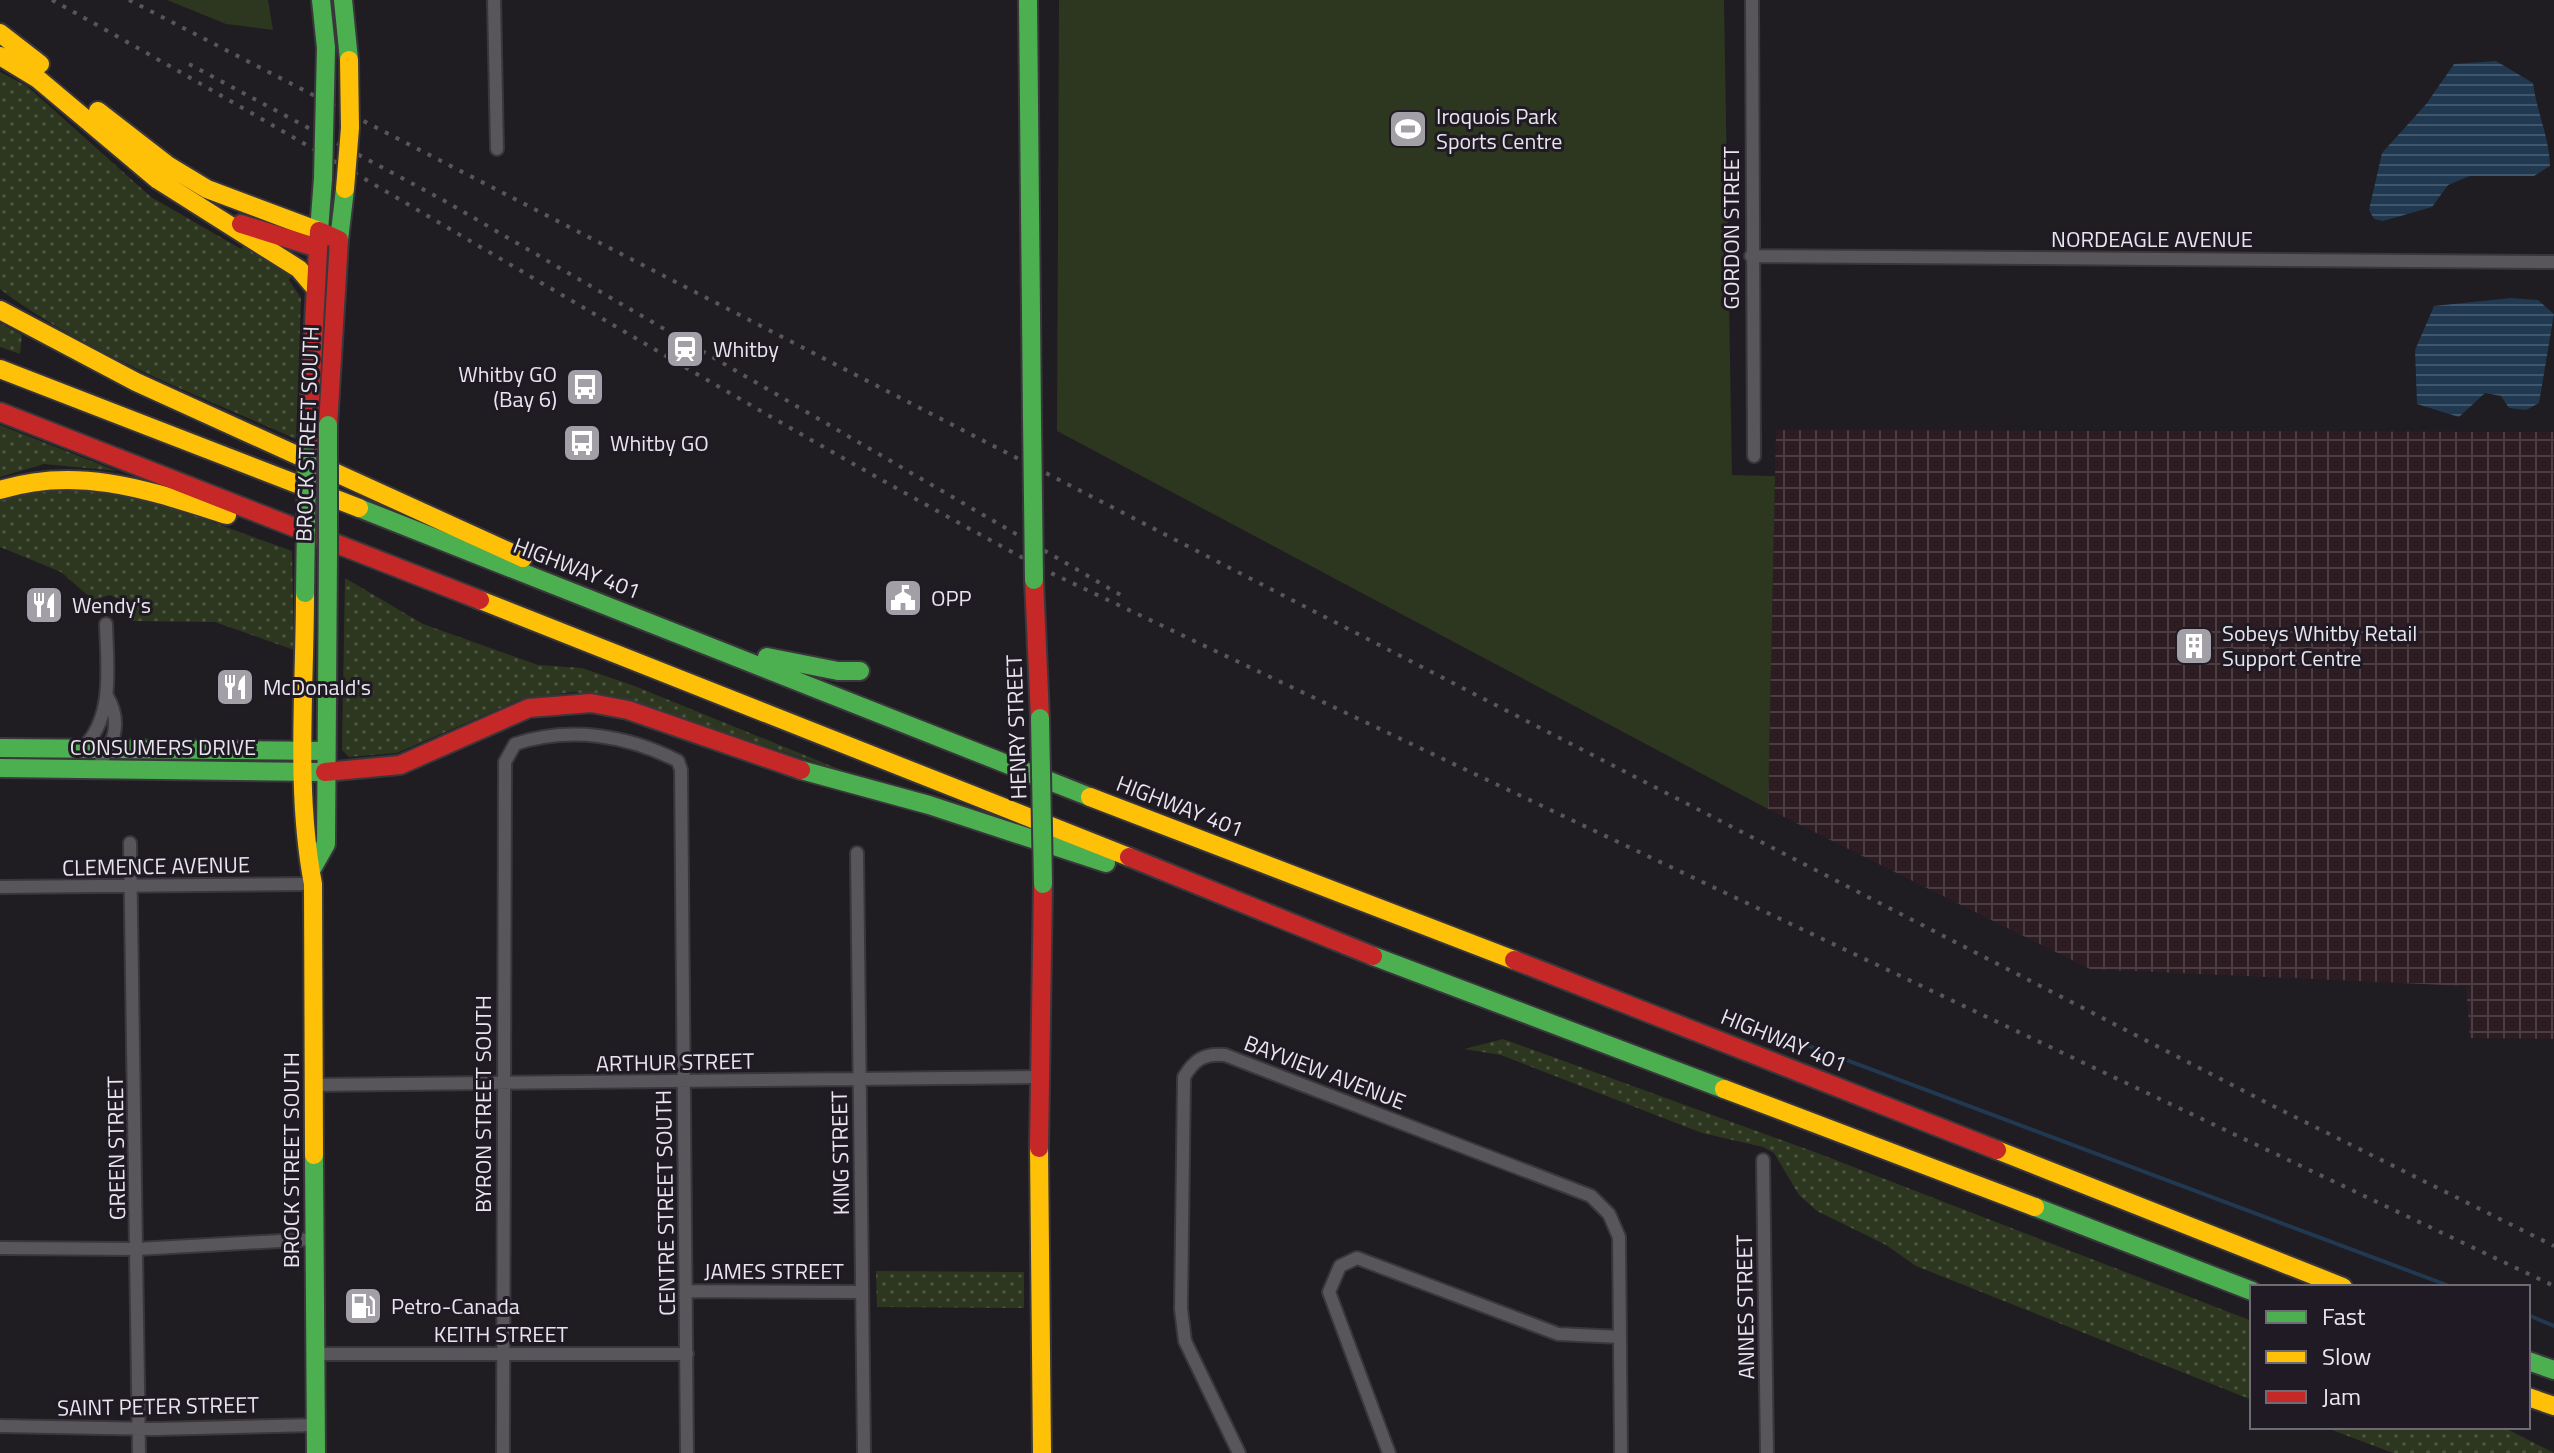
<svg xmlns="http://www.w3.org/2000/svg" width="2554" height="1453" viewBox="0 0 2554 1453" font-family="'Titillium Web',sans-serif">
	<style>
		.industrial { fill: url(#industrial-grid) }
		.grass { fill: url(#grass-dots) }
		.green { fill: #2d371f }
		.water { fill: url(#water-rules) }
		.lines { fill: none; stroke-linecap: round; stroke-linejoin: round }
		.stream { stroke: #203951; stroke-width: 4 }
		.street-casing { stroke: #39373c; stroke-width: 16 }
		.fast-casing { stroke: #39373c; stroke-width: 22 }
		.slow-casing { stroke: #39373c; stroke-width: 22 }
		.jam-casing { stroke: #39373c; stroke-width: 22 }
		.street { stroke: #58565a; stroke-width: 12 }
		.fast { stroke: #4caf50; stroke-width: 18 }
		.slow { stroke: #ffc107; stroke-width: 18 }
		.jam { stroke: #c62828; stroke-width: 18 }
		.rail { stroke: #58565b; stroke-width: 4; stroke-dasharray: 4 8; stroke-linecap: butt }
		.fast-bridge-casing { stroke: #39373c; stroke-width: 22; stroke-linecap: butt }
		.slow-bridge-casing { stroke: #39373c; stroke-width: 22; stroke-linecap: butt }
		.fast-bridge { stroke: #4caf50; stroke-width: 18 }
		.slow-bridge { stroke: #ffc107; stroke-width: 18 }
		.labels { text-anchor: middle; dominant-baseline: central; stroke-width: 6; stroke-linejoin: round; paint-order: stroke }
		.poi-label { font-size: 22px; fill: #e8e5ed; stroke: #1f1a24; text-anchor: start }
		.street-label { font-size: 22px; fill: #e8e5ed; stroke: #1f1a24 }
	</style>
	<defs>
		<pattern id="industrial-grid" width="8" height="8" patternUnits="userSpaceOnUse" patternTransform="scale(2)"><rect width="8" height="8" fill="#2d1d23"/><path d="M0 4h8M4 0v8" fill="none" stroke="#4b3e43"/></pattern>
		<pattern id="grass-dots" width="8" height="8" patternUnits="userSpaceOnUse" patternTransform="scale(2)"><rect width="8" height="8" fill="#2d371f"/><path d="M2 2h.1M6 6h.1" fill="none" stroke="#4b5440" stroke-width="1.8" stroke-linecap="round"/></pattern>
		<pattern id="water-rules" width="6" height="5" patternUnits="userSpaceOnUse" patternTransform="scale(2)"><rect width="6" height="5" fill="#203951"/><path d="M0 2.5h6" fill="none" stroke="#40566a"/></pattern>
	</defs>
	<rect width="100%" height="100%" fill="#1f1c22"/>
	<path class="industrial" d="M1776,430l778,2v607l-84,-1 -4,-52 -376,-17 -322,-160z"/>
	<path class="grass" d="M0,72l27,14 124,111 90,52 4,-5 47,31 -3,5 12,18 -5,141c-92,-41 -217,-89 -296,-150z
		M0,323l22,12 -2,19 -20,-7z
		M0,425l117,46 -73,-7 -44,13z
		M60,482l89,17 143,52 2,99 -79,-28 -85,-1 -4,-19 -16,-7 -17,5 -32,-28 -61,-25v-48z
		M345,578l78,46 115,41 44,3 50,17 224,91 -238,-79 -45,-5 -54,8 -122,53 -48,4 -7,-7z
		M1503,1039l317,115 432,167v79l-336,-134 -30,-21 -69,-34 -18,-16 -25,-42 -11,-6 -61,-14 -201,-78 -37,-6z
		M876,1271l148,1v36l-147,-1z
		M2324,1427h179l51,26h-161z"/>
	<path class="green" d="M167,0h101l5,30 -47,-6z
		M1059,0h665l8,475 43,1 -7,333 -711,-378z"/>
	<path class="water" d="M2496,61l37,22c4,30 16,53 17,83l-16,10h-64l-22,9 -16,22 -49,14 -9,-2 -5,-9 13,-57 45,-50 27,-39z
		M2511,298l27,2 16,14 -15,89 -13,7 -17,-2 -8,-12 -16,-3 -26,24 -42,-13 -2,-54 19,-44z"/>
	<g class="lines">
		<path class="stream" d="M1769,1031l683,256
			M2528,1315l26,11"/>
		<defs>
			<path id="street" d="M494,0l3,149
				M1752,0l2,456
				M1751,256l803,6
				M82,749c33,-32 25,-83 24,-125
				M94,772c18,-25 30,-47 13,-76
				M130,843l9,610
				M857,853l7,600
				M0,887l313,-3
				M313,1085l725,-8
				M1763,1160l4,293
				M0,1248l137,1 177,-10
				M686,1291l175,1
				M315,1354h372
				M0,1426l156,3 160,-4
				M503,1453l2,-691 10,-18c55,-18 112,-9 163,17l3,9 6,683
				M1239,1453l-54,-112 -4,-32 3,-232c10,-17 20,-24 41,-22l366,141 18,18 10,23 2,216
				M1389,1453l-60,-161 11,-26 17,-8 201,76 62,3"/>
			<path id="fast" d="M321,0l5,48
				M343,0l6,60
				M1028,0l4,418
				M319,231l4,-53
				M339,240l6,-51
				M359,508l731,289
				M767,657l71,14h22
				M0,748l325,3
				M0,768l317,4
				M801,770l128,35 177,58
				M313,867l13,-23 2,-290
				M1373,956l351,133
				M314,1155l2,298
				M2035,1207l217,84
				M2528,1361l26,9"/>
			<path id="slow" d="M0,33l40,31
				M0,56l38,23 120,101 141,89 16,19
				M98,111l71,55 38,23 112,42
				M0,310l136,72 387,176
				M0,369l359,139
				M0,490c79,-25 151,1 227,25
				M305,593c0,96 -10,197 8,291l1,271
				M480,600l649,257
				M1090,797l424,163
				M1724,1089l311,118
				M1039,1148l3,305
				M1997,1150l346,137
				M2528,1397l26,9"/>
			<path id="jam" d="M241,224l77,24
				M0,412l480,188
				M307,455l12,-224 20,9 -11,185
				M1034,580l6,138
				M325,772l75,-7 129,-57 62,-5 37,7 173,60
				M1129,857l244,99
				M1514,960l483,190
				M1039,1148l4,-264"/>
		</defs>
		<use href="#street" class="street-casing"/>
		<use href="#fast" class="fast-casing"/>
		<use href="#slow" class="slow-casing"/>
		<use href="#jam" class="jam-casing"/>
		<use href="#street" class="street"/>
		<use href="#fast" class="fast"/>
		<use href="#slow" class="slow"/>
		<use href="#jam" class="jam"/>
		<path class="rail" d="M52,0c336,186 661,392 999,573l1503,713
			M129,0l2142,1105 283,141
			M189,64l254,136 681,397"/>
		<defs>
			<path id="fast-bridge" d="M323,178l3,-130
				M1032,418l2,162
				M328,425v129
				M305,593l2,-138
				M1040,718l3,166"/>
			<path id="slow-bridge" d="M345,189l5,-61 -1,-68"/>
		</defs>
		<use href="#fast-bridge" class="fast-bridge-casing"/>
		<use href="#slow-bridge" class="slow-bridge-casing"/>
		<use href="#fast-bridge" class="fast-bridge"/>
		<use href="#slow-bridge" class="slow-bridge"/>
	</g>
	<defs>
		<symbol id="stadium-square" viewBox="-11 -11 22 22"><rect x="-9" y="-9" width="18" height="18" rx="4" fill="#a29fa6" stroke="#1f1a24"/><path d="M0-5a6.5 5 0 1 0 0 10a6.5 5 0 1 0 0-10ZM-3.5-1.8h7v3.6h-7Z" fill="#fff"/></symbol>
		<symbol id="station-square" viewBox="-11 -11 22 22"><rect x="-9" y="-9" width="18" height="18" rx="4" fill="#a29fa6" stroke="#1f1a24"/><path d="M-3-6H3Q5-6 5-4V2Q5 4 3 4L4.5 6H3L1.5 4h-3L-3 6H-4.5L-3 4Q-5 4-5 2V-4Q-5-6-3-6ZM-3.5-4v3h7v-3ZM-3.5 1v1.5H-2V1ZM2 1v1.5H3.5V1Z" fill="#fff"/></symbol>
		<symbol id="bus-square" viewBox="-11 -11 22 22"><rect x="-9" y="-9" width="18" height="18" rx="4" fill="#a29fa6" stroke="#1f1a24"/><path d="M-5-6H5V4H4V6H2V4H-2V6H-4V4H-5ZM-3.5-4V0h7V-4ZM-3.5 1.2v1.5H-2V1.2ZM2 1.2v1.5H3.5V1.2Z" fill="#fff"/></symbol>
		<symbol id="civic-square" viewBox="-11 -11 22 22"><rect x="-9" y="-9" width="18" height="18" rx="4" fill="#a29fa6" stroke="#1f1a24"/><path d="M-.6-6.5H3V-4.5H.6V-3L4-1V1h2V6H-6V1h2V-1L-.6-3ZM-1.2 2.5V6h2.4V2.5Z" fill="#fff"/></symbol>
		<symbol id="restaurant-square" viewBox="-11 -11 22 22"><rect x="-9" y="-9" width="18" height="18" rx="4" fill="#a29fa6" stroke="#1f1a24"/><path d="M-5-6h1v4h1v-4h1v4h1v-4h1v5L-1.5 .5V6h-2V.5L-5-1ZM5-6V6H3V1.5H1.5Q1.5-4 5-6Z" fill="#fff"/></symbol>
		<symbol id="building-square" viewBox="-11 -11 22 22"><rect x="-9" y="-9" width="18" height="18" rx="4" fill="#a29fa6" stroke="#1f1a24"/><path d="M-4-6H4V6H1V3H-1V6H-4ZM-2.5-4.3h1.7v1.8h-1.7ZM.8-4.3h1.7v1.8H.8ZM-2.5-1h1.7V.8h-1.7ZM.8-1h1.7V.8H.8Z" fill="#fff"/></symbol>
		<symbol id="fuel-square" viewBox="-11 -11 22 22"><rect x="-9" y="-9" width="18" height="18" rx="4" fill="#a29fa6" stroke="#1f1a24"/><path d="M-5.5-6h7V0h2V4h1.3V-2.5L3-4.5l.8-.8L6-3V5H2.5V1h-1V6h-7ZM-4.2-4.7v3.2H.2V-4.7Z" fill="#fff"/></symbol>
	</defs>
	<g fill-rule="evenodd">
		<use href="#stadium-square" x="1386" y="107" width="44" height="44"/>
		<use href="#station-square" x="663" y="327" width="44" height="44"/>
		<use href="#bus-square" x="563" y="365" width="44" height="44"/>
		<use href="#bus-square" x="560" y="421" width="44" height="44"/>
		<use href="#civic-square" x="881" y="576" width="44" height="44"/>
		<use href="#restaurant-square" x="22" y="583" width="44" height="44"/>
		<use href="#building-square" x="2172" y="624" width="44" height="44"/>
		<use href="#restaurant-square" x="213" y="665" width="44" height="44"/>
		<use href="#fuel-square" x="341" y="1284" width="44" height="44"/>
	</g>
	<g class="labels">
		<g class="poi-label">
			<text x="1436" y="116">Iroquois Park<tspan x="1436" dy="25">Sports Centre</tspan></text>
			<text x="713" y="349">Whitby</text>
			<text x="557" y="374" text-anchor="end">Whitby GO<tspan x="557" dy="25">(Bay 6)</tspan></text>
			<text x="610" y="443">Whitby GO</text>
			<text x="931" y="598">OPP</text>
			<text x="72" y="605">Wendy's</text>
			<text x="2222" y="633">Sobeys Whitby Retail<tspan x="2222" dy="25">Support Centre</tspan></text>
			<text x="263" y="687">McDonald's</text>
			<text x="391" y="1306">Petro-Canada</text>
		</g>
		<g class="street-label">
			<text transform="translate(1731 228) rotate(-90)">GORDON STREET</text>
			<text x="2152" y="239">NORDEAGLE AVENUE</text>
			<text transform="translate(307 434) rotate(-88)">BROCK STREET SOUTH</text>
			<text transform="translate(577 568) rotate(21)">HIGHWAY 401</text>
			<text transform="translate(1016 727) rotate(-92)">HENRY STREET</text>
			<text x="163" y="747">CONSUMERS DRIVE</text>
			<text transform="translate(1180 806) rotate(21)">HIGHWAY 401</text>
			<text transform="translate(156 866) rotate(-1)">CLEMENCE AVENUE</text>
			<text transform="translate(1784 1040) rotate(22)">HIGHWAY 401</text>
			<text transform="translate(675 1062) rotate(-1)">ARTHUR STREET</text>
			<text transform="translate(1325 1072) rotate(21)">BAYVIEW AVENUE</text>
			<text transform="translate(483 1104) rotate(-90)">BYRON STREET SOUTH</text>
			<text transform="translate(116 1148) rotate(-91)">GREEN STREET</text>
			<text transform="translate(840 1153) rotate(-91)">KING STREET</text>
			<text transform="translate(291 1160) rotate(-90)">BROCK STREET SOUTH</text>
			<text transform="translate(665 1203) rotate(-91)">CENTRE STREET SOUTH</text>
			<text x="774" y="1271">JAMES STREET</text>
			<text transform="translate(1745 1307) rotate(-91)">ANNES STREET</text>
			<text x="501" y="1334">KEITH STREET</text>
			<text transform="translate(158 1406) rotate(-1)">SAINT PETER STREET</text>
		</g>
	</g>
	<rect x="2250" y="1285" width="280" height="144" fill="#1f1a24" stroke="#6f6b74" stroke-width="2"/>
	<rect x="2266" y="1311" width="40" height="12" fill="#4caf50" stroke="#6f6b74" stroke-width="2"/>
	<text x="2322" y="1325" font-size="24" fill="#e8e5ed">Fast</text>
	<rect x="2266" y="1351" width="40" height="12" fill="#ffc107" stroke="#6f6b74" stroke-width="2"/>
	<text x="2322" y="1365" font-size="24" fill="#e8e5ed">Slow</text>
	<rect x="2266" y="1391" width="40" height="12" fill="#c62828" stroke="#6f6b74" stroke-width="2"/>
	<text x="2322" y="1405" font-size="24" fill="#e8e5ed">Jam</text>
</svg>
